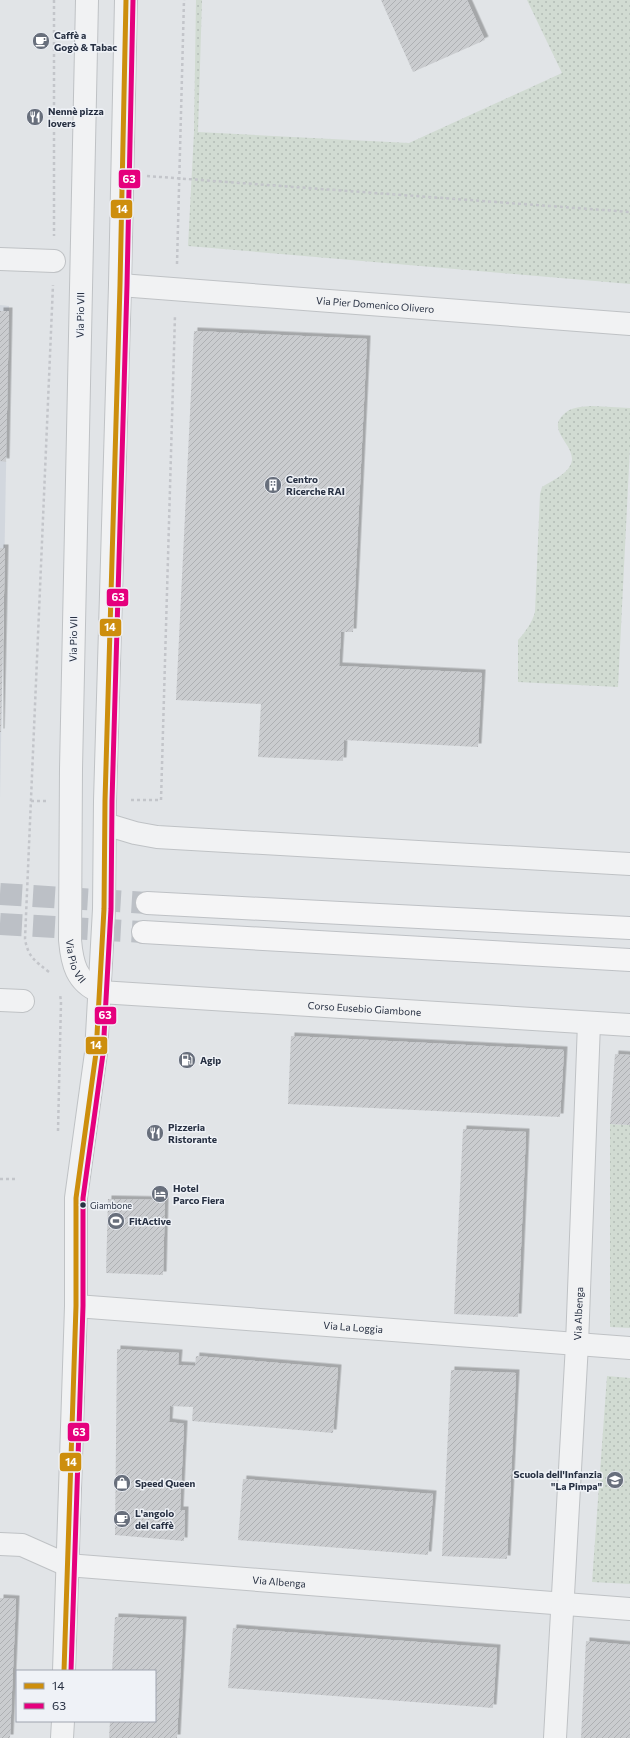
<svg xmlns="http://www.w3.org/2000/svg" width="630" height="1738" viewBox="0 0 630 1738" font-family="Commissioner,sans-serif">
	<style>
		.built { fill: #d2d7de }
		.grass { fill: url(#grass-dots) }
		.building { fill: url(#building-hatch); filter: url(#shadow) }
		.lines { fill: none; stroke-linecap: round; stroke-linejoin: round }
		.major-tunnel { stroke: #bcc0c6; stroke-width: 22; stroke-dasharray: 22 11; stroke-linecap: butt }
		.minor-casing { stroke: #bfc2c5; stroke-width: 24 }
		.major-casing { stroke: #bec1c5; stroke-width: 24 }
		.path { stroke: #c3c5ca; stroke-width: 2.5; stroke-dasharray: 3 3; stroke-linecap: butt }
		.minor { stroke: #f1f2f3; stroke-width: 22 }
		.major { stroke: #f5f5f6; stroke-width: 22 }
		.bus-1-casing { stroke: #eff2f7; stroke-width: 8 }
		.bus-2-casing { stroke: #eff2f7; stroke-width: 8 }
		.bus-1 { stroke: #cd8e0d; stroke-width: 5 }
		.bus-2 { stroke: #e5007d; stroke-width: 5 }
		.bus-dot { fill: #273042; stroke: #eff2f7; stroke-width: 1.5 }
		.labels { text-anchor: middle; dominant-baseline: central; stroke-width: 3; stroke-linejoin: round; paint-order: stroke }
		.bus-label { font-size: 9px; fill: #273042; stroke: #eff2f7; text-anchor: start }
		.poi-label { font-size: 10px; font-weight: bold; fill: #273042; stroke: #eff2f7; text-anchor: start }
		.street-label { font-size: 10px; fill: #273042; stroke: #eff2f7 }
		.line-badge { stroke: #eff2f7; stroke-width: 1.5 }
		.badge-label { font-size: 11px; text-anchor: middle; font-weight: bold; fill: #fff }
	</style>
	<defs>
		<pattern id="grass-dots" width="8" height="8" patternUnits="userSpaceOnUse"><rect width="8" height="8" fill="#d1dbd2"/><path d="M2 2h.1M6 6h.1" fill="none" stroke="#b3bcb6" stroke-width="1.8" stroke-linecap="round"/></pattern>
		<pattern id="building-hatch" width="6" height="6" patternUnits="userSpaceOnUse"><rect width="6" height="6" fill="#cacccf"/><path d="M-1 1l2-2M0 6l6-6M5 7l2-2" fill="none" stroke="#aeb0b3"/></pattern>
		<filter id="shadow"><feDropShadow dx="3.5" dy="-3.5" stdDeviation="0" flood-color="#0004"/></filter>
	</defs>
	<rect width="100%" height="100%" fill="#e1e4e7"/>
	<path class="built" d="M0,305l9,1 -9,492z"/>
	<path class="grass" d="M196,0h6l-4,132 211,11 153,-70 -35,-73h103v284l-442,-38 6,-114z
		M593,406l37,2v39l-12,240 -100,-5v-42c8,-9 14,-17 17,-28l5,-118 2,-7c9,-6 24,-12 29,-23 7,-17 -24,-32 -9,-48 9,-10 19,-9 31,-10z
		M610,1124l20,1v203l-20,-1z
		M607,1376l23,2v206l-38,-2z"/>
	<path class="building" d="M381,0h86l18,40 -72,32z
		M0,311h9l-3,151 -6,-1z
		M194,331l173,8 -14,293h-12l-2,34 143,7 -4,74 -134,-7 -1,21 -85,-4 3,-53 -85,-4z
		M0,548h5l-4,184h-1z
		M291,1036l273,14 -4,67 -272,-13z
		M615,1054l15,1v70l-20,-1z
		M463,1129l63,3 -8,185 -64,-3z
		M108,1199l57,1 -2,75 -57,-2z
		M117,1349l62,4 -1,12 17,1 1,-10 142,12 -5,65 -141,-12 1,-14 -23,-1 -1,16 15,2 -4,86h5l-1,31 -69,-6z
		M451,1370l65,3 -9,186 -65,-3z
		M243,1479l190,15 -5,61 -190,-15z
		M0,1598l16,1 -6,139h-10z
		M115,1617l68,3 -6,118h-68l1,-17h45v-50h-43z
		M233,1628l264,20 -4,60 -265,-20z
		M586,1641l44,4v93h-49z"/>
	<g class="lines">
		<path class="major-tunnel" d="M0,894l147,9
			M0,924l143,8"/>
		<defs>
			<g id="minor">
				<path id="s1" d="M87,0l-16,769 -1,171c2,23 6,42 30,52l530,33"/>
				<path d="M0,259l54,2"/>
				<path id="s2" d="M120,285l510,39"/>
				<path d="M105,824l30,9 22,4 473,27"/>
				<path d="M0,1000l23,1"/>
				<path id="s3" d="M76,1306l554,42"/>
				<path id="s4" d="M0,1544l22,1 45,20 563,44"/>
				<path d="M64,1671l12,-365v-108l20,-145 8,-144 1,-108 15,-516 6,-285"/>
				<path d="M62,1738l1,-17"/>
				<path id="s5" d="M555,1738l22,-394 12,-321"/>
			</g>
			<path id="major" d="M147,903l483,25
				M143,932l487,28"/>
		</defs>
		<use href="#minor" class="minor-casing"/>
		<use href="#major" class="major-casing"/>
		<path class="path" d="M54,0v236
			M147,176l483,36
			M177,264l7,-264
			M131,800h30l14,-485
			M31,801h15
			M49,972c-14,-11 -21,-15 -24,-33l28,-654
			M58,1131l3,-129 -1,-8
			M0,1179h15"/>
		<use href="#minor" class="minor"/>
		<use href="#major" class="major"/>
		<defs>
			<path id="bus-1" d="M64,1671l12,-365v-108l20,-145 8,-144 1,-108 15,-516 6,-285"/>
			<path id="bus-2" d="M71,1671l12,-365v-108l20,-144 8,-145 1,-108 15,-516 6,-285"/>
		</defs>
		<use href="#bus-1" class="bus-1-casing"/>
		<use href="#bus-2" class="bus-2-casing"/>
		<use href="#bus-1" class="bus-1"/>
		<use href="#bus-2" class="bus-2"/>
	</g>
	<defs>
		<symbol id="cafe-disc" viewBox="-11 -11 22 22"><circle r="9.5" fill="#686f7c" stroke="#eff2f7"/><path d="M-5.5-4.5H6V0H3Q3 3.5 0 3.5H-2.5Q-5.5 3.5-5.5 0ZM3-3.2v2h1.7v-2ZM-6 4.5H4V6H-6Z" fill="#fff"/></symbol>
		<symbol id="restaurant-disc" viewBox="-11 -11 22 22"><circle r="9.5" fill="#686f7c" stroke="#eff2f7"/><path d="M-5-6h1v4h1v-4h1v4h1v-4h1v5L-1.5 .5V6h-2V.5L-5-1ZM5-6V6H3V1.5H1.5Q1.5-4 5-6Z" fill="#fff"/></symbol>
		<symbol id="building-disc" viewBox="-11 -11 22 22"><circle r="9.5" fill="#686f7c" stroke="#eff2f7"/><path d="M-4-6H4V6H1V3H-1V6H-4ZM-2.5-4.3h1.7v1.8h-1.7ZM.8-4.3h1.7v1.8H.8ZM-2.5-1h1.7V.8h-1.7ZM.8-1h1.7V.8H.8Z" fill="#fff"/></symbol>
		<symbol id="fuel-disc" viewBox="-11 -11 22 22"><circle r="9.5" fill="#686f7c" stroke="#eff2f7"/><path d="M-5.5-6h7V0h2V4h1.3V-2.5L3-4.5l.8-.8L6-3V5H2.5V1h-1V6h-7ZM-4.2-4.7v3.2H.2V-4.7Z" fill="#fff"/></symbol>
		<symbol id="hotel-disc" viewBox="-11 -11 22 22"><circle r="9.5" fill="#686f7c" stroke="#eff2f7"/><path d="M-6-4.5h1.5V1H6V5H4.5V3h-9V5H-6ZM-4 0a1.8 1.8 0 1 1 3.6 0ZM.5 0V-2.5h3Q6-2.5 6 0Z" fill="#fff"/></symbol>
		<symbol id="stadium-disc" viewBox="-11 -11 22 22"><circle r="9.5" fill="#686f7c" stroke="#eff2f7"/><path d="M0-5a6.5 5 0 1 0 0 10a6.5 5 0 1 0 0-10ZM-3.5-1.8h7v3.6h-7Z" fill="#fff"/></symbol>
		<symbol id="school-disc" viewBox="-11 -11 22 22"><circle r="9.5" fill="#686f7c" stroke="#eff2f7"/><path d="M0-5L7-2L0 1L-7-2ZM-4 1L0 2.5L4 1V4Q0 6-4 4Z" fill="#fff"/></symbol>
		<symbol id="shop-disc" viewBox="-11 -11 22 22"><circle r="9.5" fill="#686f7c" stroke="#eff2f7"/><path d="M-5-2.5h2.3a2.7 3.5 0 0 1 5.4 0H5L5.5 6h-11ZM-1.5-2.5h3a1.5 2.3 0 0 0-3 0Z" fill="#fff"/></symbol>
	</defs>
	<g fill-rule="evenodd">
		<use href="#cafe-disc" x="31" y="31" width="20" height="20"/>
		<use href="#restaurant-disc" x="25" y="107" width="20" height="20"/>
		<use href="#building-disc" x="263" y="475" width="20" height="20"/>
		<use href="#fuel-disc" x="177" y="1050" width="20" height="20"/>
		<use href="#restaurant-disc" x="145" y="1123" width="20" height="20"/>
		<use href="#hotel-disc" x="150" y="1184" width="20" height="20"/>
		<use href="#stadium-disc" x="106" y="1211" width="20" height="20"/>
		<use href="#school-disc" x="605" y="1470" width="20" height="20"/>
		<use href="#shop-disc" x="112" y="1473" width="20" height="20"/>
		<use href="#cafe-disc" x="112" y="1509" width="20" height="20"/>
	</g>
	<circle class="bus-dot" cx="83" cy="1205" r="3.5"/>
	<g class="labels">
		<g class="bus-label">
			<text x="90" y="1205">Giambone</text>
		</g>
		<g class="poi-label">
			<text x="54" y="35">Caffè a<tspan x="54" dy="12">Gogò &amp; Tabac</tspan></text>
			<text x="48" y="111">Nennè pizza<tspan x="48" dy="12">lovers</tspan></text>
			<text x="286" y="479">Centro<tspan x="286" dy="12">Ricerche RAI</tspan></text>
			<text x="200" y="1060">Agip</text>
			<text x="168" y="1127">Pizzeria<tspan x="168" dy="12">Ristorante</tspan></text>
			<text x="173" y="1188">Hotel<tspan x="173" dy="12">Parco Fiera</tspan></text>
			<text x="129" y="1221">FitActive</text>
			<text x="602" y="1474" text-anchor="end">Scuola dell'Infanzia<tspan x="602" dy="12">"La Pimpa"</tspan></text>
			<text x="135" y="1483">Speed Queen</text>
			<text x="135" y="1513">L'angolo<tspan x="135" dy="12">del caffè</tspan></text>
		</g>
		<g class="street-label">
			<text stroke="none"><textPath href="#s2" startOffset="256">Via Pier Domenico Olivero</textPath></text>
			<text transform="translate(80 315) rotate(-89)">Via Pio VII</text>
			<text transform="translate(73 639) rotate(-89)">Via Pio VII</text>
			<text stroke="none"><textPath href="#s1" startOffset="962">Via Pio VII</textPath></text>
			<text stroke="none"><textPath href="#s1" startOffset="1269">Corso Eusebio Giambone</textPath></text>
			<text stroke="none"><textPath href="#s5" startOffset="425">Via Albenga</textPath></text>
			<text stroke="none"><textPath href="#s3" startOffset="278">Via La Loggia</textPath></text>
			<text stroke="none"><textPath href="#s4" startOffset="284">Via Albenga</textPath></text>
		</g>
	</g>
	<g class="line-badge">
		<rect x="118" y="169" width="23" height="20" rx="4" fill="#e5007d"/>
		<rect x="110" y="199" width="23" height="20" rx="4" fill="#cd8e0d"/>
		<rect x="106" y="588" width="23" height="19" rx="4" fill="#e5007d"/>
		<rect x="99" y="618" width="23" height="19" rx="4" fill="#cd8e0d"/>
		<rect x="94" y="1006" width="23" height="19" rx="4" fill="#e5007d"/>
		<rect x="85" y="1036" width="23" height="19" rx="4" fill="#cd8e0d"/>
		<rect x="67" y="1422" width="23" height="20" rx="4" fill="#e5007d"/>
		<rect x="59" y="1452" width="23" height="20" rx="4" fill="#cd8e0d"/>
	</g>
	<g class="badge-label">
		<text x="129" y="183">63</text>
		<text x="122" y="213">14</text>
		<text x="118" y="601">63</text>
		<text x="110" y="631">14</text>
		<text x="105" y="1019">63</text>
		<text x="96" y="1049">14</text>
		<text x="79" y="1436">63</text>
		<text x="71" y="1466">14</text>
	</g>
	<rect x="16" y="1670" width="140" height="52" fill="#eff2f7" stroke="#9fa4af"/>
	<rect x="24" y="1683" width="20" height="6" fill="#cd8e0d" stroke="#9fa4af"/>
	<text x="52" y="1690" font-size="12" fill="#273042">14</text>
	<rect x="24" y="1703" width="20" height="6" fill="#e5007d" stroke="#9fa4af"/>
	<text x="52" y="1710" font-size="12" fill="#273042">63</text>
</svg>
